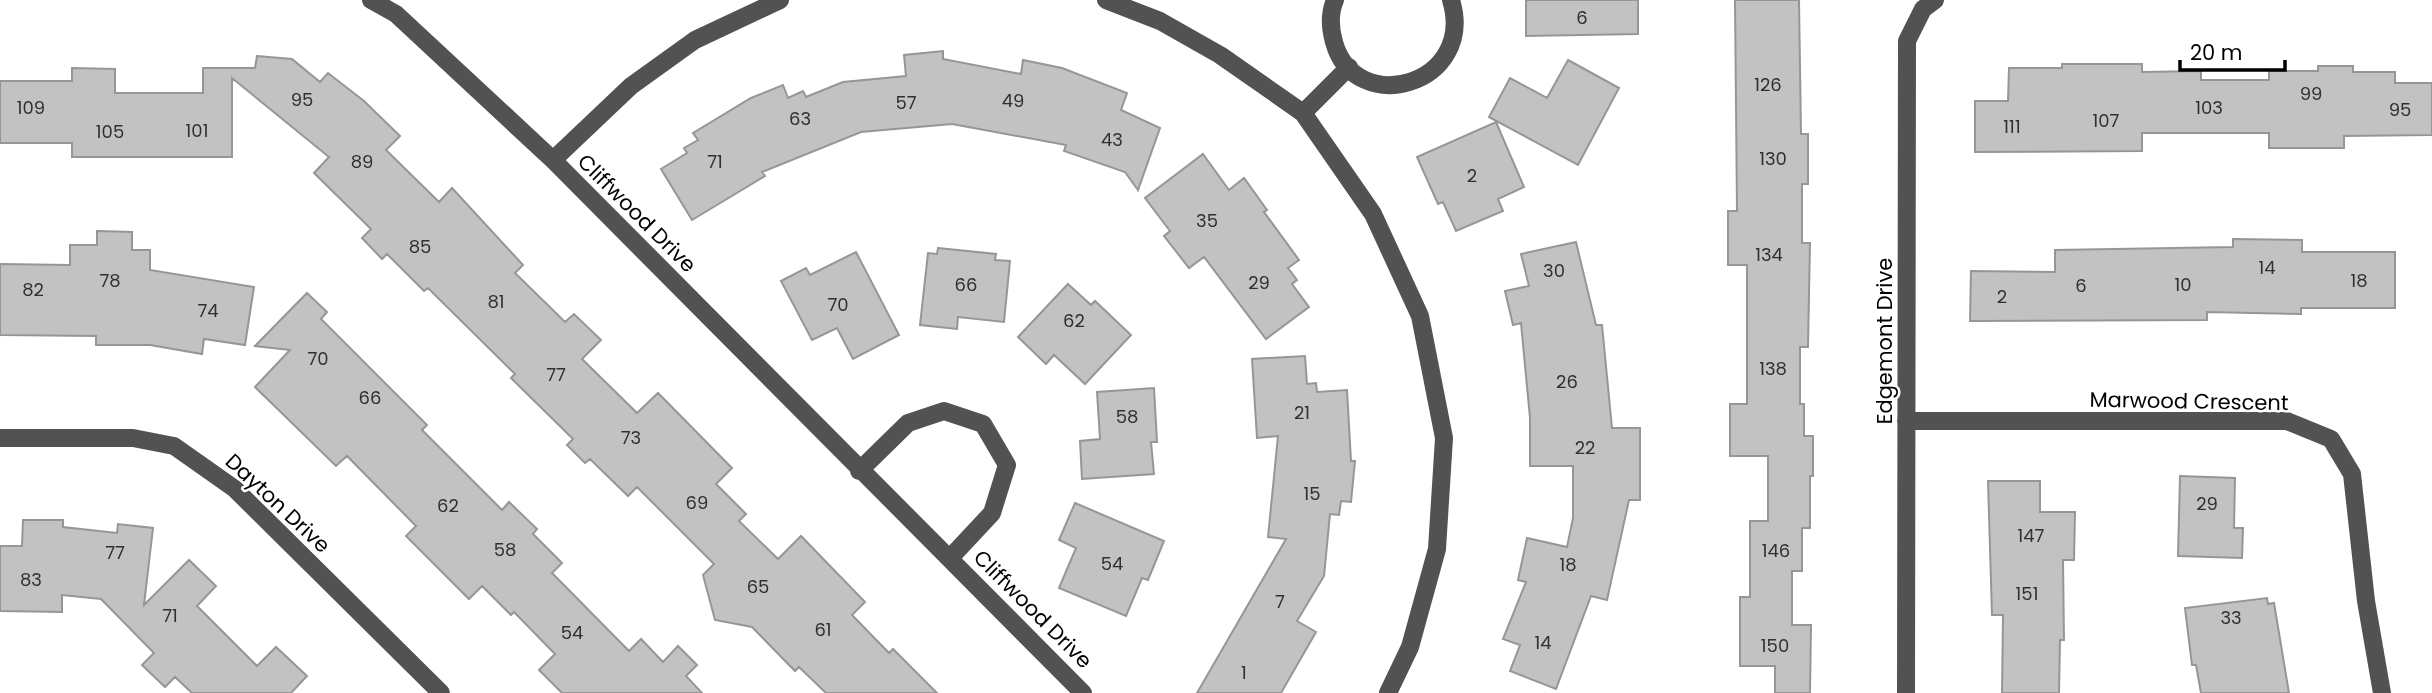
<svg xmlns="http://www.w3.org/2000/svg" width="2432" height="693" viewBox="0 0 2432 693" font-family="Poppins,sans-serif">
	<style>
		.building { fill: #c2c2c2; stroke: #969696; stroke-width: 2 }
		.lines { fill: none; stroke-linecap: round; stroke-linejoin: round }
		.minor { stroke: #525252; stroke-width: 18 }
		.labels { text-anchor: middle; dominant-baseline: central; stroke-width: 5; stroke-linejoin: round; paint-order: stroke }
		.number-label { font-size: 18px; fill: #303030 }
		.street-label { font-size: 21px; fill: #000; stroke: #fff }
	</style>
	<rect width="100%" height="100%" fill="#fff"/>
	<path class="building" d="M1526,0h112v34l-112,2z
		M1735,0h64l2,134h7v50h-6v59h8l-2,104h-8v57h4v32h9v40h-3v52h-8v43h-10v54h19l-1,68h-35v-27h-35v-69h10v-76h18v-65h-38v-52h17v-139h-19v-54h9z
		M943,51v8l78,15 2,-14 39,8 65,25 -6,17 39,18 -22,62 -13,-18 -61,-21 2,-6 -114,-21 -91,8 -99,40 3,4 -73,44 -31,-51 26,-16 -3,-5 14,-8 -5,-7 58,-35 32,-13 5,13 15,-7 3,6 37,-15 63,-6 -2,-21z
		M257,56l35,3 28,23 8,-9 36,28 36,35 -14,14 53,52 13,-14 71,77 -8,8 50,49 9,-8 27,26 -19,19 55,54 21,-20 74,75 -16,16 30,30 -7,7 39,38 23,-23 64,66 -13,13 37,38 4,-4 44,44h-111l-27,-26 -4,4 -43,-44 -37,-7 -12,-45 11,-11 -77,-77 -9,9 -38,-37 -5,4 -18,-18 6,-6 -62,-61 4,-4 -87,-86 -4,3 -37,-37 -5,5 -20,-21 9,-9 -57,-56 15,-16 -97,-79v79h-160v-14h-72v-62h72v-13l43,1v24h88v-25h52z
		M1568,60l51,28 -41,77 -89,-48 21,-39 37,20z
		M2062,64h80v8l59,-1v9h68v-9h49v-5h35v6h42v11h37v52l-88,1v12h-75v-15h-127v18l-167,1v-51h33l1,-33h53z
		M1496,122l28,65 -26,12 5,12 -47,20 -13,-29 -5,2 -21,-47z
		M1203,154l26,36 15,-12 23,32 -3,2 35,48 -11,8 9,12 -5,4 17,23 -43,32 -62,-82 -15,11 -25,-32 6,-5 -25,-33z
		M97,231l35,1v18h18v20l104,17 -9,58 -41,-6 -2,15 -52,-9h-54v-9l-96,-1v-71l70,1v-20h27z
		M2233,239l69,1v12h93v56h-94v6l-94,-2v8l-237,1 1,-50 84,1v-22l178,-3z
		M1576,242l20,83h6l10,103h28v72h-11l-22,100 -16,-4 -35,93 -46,-18 10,-26 -17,-6 23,-57 -8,-2 9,-42 40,9 6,-29v-52h-43v-48l-9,-95 -8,2 -8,-34 24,-5 -8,-32z
		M938,248l58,6 -1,6 15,1 -6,61 -46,-5 -1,12 -37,-4 8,-72 9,1z
		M856,252l43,83 -46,24 -16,-31 -25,12 -31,-59 25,-13 4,7z
		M1068,284l23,21 4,-4 36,34 -46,49 -31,-29 -8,9 -28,-27z
		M307,293l20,19 -6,7 106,106 -5,5 80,80 7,-8 28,27 -4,5 29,29 -10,10 77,78 12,-12 22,23 15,-16 19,19 -11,11 16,17h-140l-23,-23 16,-16 -41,-42 -3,3 -29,-29 -13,13 -63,-63 10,-10 -69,-70 -11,10 -81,-79 35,-37 -35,-4z
		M1305,356l2,28 9,-1 1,9 30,-2 4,71h4l-4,41 -10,-1 -2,14 -9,-1 -6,62 -27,45 19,11 -35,61h-84l89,-154 -18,-2 10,-101 -21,2 -5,-79z
		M1154,388l3,54h-6l3,32 -72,5 -2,-38 20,-2 -3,-47z
		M2180,476l55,2 -1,50h9l-1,30 -64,-2z
		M1988,481h52v31h35l-1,48h-11l1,80h-4l-1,53h-57l1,-78h-11z
		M1075,503l89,38 -16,39 -6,-2 -16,38 -67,-28 17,-40 -17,-8z
		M23,520h40v7l54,6 1,-9 35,4 -9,77 45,-45 27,26 -19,20 60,60 19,-19 31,29 -16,17h-99l-17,-16 -10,10 -23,-22 12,-12 -53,-54 -39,-4v17l-62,-1v-65h22z
		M2267,598l1,6 6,-1 15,90h-88l-5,-28h-4l-7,-57z"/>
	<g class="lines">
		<path class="minor" d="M371,0l25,14 157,146 530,533
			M1106,0l54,21 60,34 83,58 70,101 47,102 24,122 -7,111 -27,98 -22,46
			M1335,0c-6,14 -5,28 -1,42 21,77 143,43 117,-42
			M1303,113l46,-46
			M553,160l78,-74 64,-46 85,-40
			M1906,421h381l44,18 21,35 14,127 16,92
			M0,438h133l41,8 61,43 206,204
			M859,471l49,-48 36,-12 39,13 24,41 -15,48 -42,45
			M1906,693l1,-652 16,-32 12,-9"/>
	</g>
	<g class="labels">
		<g class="number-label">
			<text x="1582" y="17">6</text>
			<text x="1768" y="84">126</text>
			<text x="2311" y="93">99</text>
			<text x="302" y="99">95</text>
			<text x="1013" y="100">49</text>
			<text x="906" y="102">57</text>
			<text x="31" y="107">109</text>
			<text x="2209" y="107">103</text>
			<text x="2400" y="109">95</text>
			<text x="800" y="118">63</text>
			<text x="2106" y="120">107</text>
			<text x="2012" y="126">111</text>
			<text x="197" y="130">101</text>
			<text x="110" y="131">105</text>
			<text x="1112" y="139">43</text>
			<text x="1773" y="158">130</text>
			<text x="362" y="161">89</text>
			<text x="715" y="161">71</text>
			<text x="1472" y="175">2</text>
			<text x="1207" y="220">35</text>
			<text x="420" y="246">85</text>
			<text x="1769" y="254">134</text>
			<text x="2267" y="267">14</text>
			<text x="1554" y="270">30</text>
			<text x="110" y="280">78</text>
			<text x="2359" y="280">18</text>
			<text x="1259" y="282">29</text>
			<text x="966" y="284">66</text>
			<text x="2183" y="284">10</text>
			<text x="2081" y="285">6</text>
			<text x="33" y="289">82</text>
			<text x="2002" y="296">2</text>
			<text x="496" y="301">81</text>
			<text x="838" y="304">70</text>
			<text x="208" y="310">74</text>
			<text x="1074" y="320">62</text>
			<text x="318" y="358">70</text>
			<text x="1773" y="368">138</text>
			<text x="556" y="374">77</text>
			<text x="1567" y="381">26</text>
			<text x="370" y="397">66</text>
			<text x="1302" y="412">21</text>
			<text x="1127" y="416">58</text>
			<text x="631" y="437">73</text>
			<text x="1585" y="447">22</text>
			<text x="1312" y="493">15</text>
			<text x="697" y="502">69</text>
			<text x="2207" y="503">29</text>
			<text x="448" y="505">62</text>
			<text x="2031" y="535">147</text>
			<text x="505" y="549">58</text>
			<text x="1776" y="550">146</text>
			<text x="115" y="552">77</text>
			<text x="1112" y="563">54</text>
			<text x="1568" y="564">18</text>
			<text x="31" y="579">83</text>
			<text x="758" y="586">65</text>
			<text x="2027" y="593">151</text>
			<text x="1280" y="601">7</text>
			<text x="170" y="615">71</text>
			<text x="2231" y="617">33</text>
			<text x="823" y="629">61</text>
			<text x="572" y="632">54</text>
			<text x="1543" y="642">14</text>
			<text x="1775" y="645">150</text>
			<text x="1244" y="672">1</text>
		</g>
		<g class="street-label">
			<text transform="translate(637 213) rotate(45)">Cliffwood Drive</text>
			<text transform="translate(1884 341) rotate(-90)">Edgemont Drive</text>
			<text transform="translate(2189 401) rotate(1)">Marwood Crescent</text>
			<text transform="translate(278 503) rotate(43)">Dayton Drive</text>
			<text transform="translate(1033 609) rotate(45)">Cliffwood Drive</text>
		</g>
	</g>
	<path d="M2180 60v10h105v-10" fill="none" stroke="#000000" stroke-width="3.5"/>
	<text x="2190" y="60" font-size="21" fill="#000000" stroke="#ffffff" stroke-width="5" paint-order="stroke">20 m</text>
</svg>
